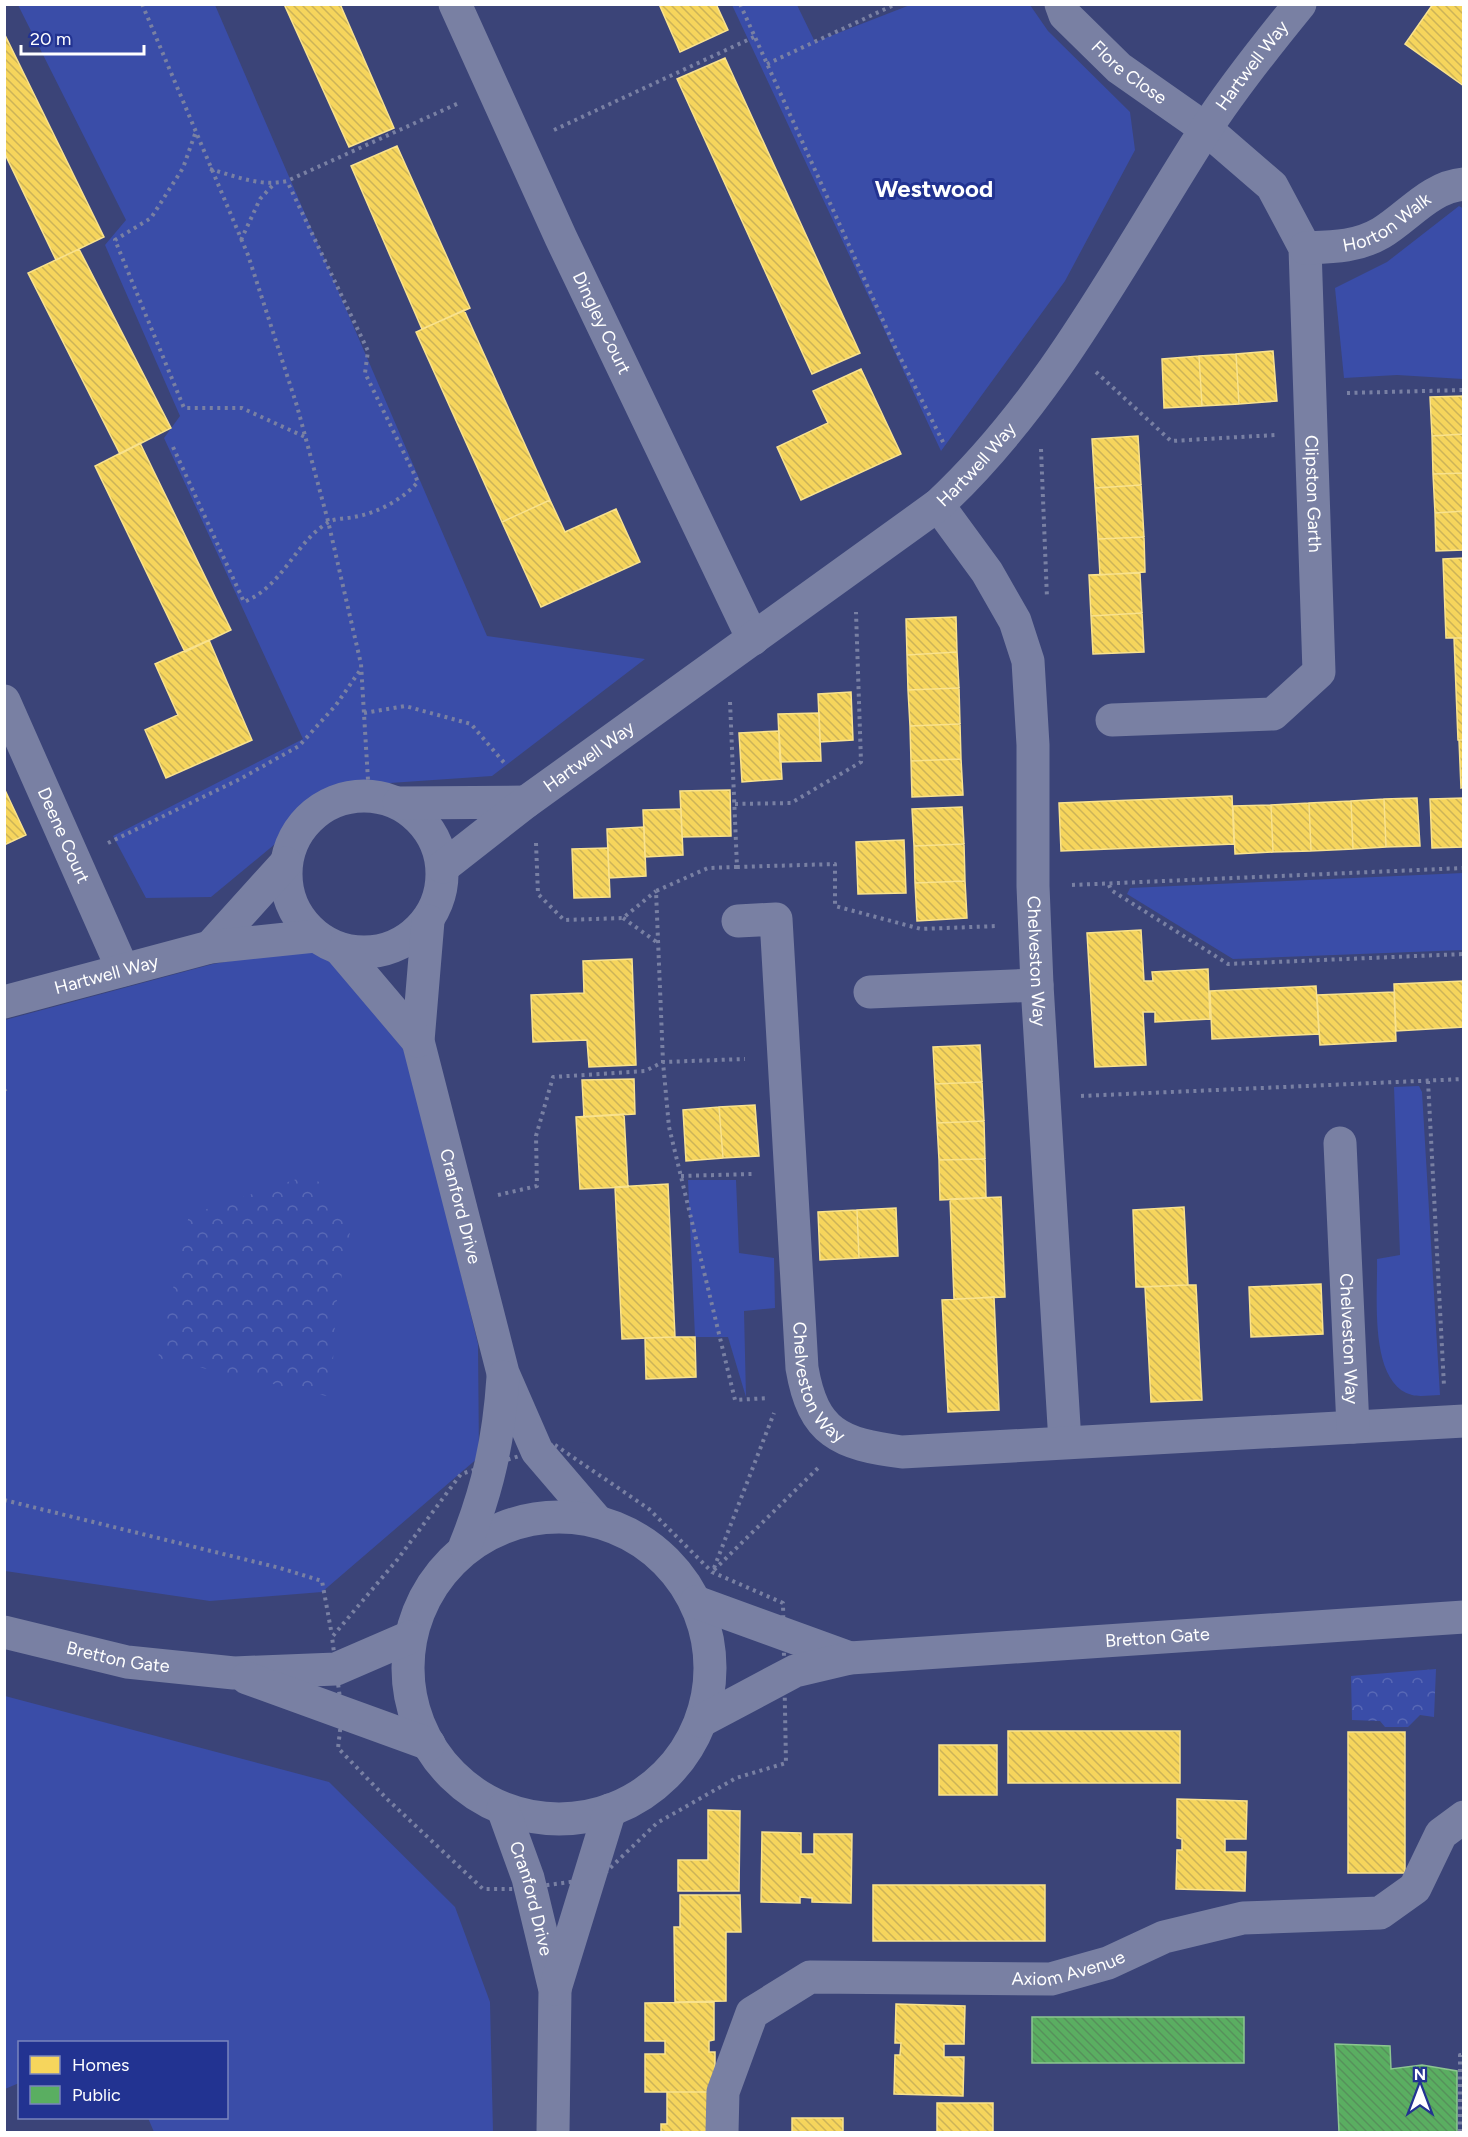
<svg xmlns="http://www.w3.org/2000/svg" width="1468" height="2137" viewBox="0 0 1468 2137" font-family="Figtree,sans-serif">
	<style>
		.grass { fill: #3a4da8 }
		.park { fill: url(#park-crowns) }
		.homes { fill: url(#homes-back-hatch); stroke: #f9e28d; stroke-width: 1.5 }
		.public { fill: url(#public-back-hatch); stroke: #8cc690; stroke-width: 1.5 }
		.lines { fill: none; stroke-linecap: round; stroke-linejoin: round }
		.path { stroke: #7980a3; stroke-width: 4; stroke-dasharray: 3 4.5; stroke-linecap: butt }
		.minor { stroke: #7980a3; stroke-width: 33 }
		.labels { text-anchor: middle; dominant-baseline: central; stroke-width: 6; stroke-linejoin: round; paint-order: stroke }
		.street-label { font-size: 18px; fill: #fff; stroke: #223391 }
		.district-label { font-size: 24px; font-weight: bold; fill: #fff; stroke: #223391 }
	</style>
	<defs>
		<pattern id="park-crowns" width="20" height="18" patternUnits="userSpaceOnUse" patternTransform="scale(1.5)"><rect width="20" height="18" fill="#3a4da8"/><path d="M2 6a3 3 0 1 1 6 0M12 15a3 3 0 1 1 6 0" fill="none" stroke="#5868b5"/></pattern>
		<pattern id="homes-back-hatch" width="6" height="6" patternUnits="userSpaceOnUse" patternTransform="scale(1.5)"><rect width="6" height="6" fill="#f6d55c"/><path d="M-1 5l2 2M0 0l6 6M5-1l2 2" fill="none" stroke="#ccb358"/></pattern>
		<pattern id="public-back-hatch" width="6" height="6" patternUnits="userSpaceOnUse" patternTransform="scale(1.5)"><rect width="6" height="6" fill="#5aae61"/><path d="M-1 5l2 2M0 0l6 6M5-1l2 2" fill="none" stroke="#56915b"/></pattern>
	</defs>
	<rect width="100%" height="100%" fill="#3b4478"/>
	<path class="grass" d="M18,5h197l272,631 158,23 -153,117 -117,8 -53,8 -47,52 -64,53 -65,1 -33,-62 190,-97 -139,-301 16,-22 -75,-171 21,-25z
		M732,5h65l18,37 95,-37h120l18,26 82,81 5,38 -70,131 -124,170z
		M1459,206l5,3 -1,170 -66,-4 -53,3 -9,-90 52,-26z
		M1463,873v77l-230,9 -106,-65 3,-6z
		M313,947l10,9 12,6 71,85 72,297 1,113 -157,135 -112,9 -205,-30v-551l208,-56z
		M1419,1086l3,6 18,303c-9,0 -20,2 -28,0 -44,-12 -34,-100 -35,-136l23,-4 -6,-168z
		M688,1180h48l3,73 35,5 1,50 -31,3 2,86 -18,-60h-33z
		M5,1696l324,86 126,125 35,95 3,130h-339l-6,-14h78v-76h-206l-1,41 -14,6z"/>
	<path class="park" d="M312,1174l40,48 -16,83 -5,92 -173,-39 31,-143z
		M1436,1669l-2,48 -14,-2 -12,12h-23l-5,-6 -28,-1 -1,-44z"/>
	<path class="homes" d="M284,4h56l54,124 -45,19z
		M659,4h57l12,26 -48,22z
		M1433,4h31v82l-59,-42z
		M4,33l100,204 -48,23 -52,-108z
		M725,58l135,295 -48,21 -135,-295z
		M397,146l73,162 -48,21 -71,-163z
		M79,249l92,179 -51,26 -92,-181z
		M464,310l86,190 -48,22 -86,-190z
		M1273,351l4,50 -38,3 -3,-50z
		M1236,354l3,50 -37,2 -3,-50z
		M1199,356l3,50 -38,2 -2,-49z
		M861,369l40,85 -100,46 -24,-53 51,-24 -15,-32z
		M1464,396v38l-32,2 -2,-39z
		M1464,434v39l-31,1 -1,-38z
		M1138,436l3,49 -46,3 -3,-49z
		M140,443l91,187 -46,22 -90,-186z
		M1464,473v38l-29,2 -2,-39z
		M1141,485l3,52 -46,2 -3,-51z
		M550,500l15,32 51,-23 24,53 -99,45 -39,-85z
		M1464,511v39l-28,1 -1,-38z
		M1144,537l1,35 -45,3 -2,-36z
		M1464,558v80h-18l-3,-79z
		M1140,573l2,40 -51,3 -2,-41z
		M1142,613l2,39 -51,2 -2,-38z
		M956,617l1,35 -50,3 -1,-36z
		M1454,638h10v102h-6z
		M209,640l43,100 -86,38 -21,-48 33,-15 -23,-51z
		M957,652l2,36 -51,2 -1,-35z
		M959,688l1,36 -50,2 -2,-36z
		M851,692l2,48 -33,2 -2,-48z
		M819,713l2,48 -41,1 -2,-48z
		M960,724l1,35 -50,2 -1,-35z
		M779,731l3,48 -40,3 -3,-49z
		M1459,740h5v47l-3,1z
		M961,759l2,36 -51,2 -1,-36z
		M4,788l22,47 -22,10z
		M730,790l1,46 -49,1 -2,-46z
		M1232,796l2,48 -173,7 -2,-48z
		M1417,798l3,48 -34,1 -2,-48z
		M1464,798v49l-32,1 -2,-49z
		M1384,799l2,48 -33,2 -2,-48z
		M1351,801l2,48 -42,2 -2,-48z
		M1309,803l2,48 -38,1 -2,-47z
		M1271,805l2,47 -38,2 -2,-48z
		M962,807l2,37 -50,2 -2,-37z
		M681,809l2,46 -38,2 -2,-47z
		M644,827l2,49 -37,2 -2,-49z
		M904,840l2,53 -48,1 -2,-52z
		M964,844l1,37 -50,2 -1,-37z
		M608,848l2,49 -36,1 -2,-49z
		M965,881l2,37 -50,3 -2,-38z
		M1141,930l3,51h9l-1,-9 56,-3 2,50 -55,3v-10h-12l3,53 -51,2 -8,-134z
		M632,959l4,106 -47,2 -2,-27 -54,2 -2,-47 53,-2 -1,-32z
		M1464,981v46l-68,4 -2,-47z
		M1316,986l3,48 -107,5 -2,-48z
		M1394,992l2,49 -76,4 -3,-50z
		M980,1045l2,37 -47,2 -2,-37z
		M634,1079l1,35 -51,3 -2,-37z
		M982,1082l2,39 -47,2 -2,-39z
		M755,1105l4,51 -36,2 -4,-51z
		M719,1107l4,51 -37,3 -3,-51z
		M624,1114l4,73 -48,2 -4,-72z
		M984,1121l1,38 -46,1 -2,-37z
		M985,1159l1,39 -46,2 -1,-40z
		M668,1184l7,153 -53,2 -7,-152z
		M1001,1197l4,100 -51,2 -4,-100z
		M1184,1207l4,78 -52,2 -3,-77z
		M896,1208l2,48 -39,2 -2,-48z
		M857,1210l2,48 -39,2 -2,-48z
		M1321,1284l2,50 -72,3 -2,-50z
		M1188,1285h8l6,115 -51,2 -6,-115z
		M994,1297l5,113 -51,2 -6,-112z
		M675,1337h20l1,40 -50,2 -1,-41z
		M1008,1731h172v52h-172z
		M1348,1732h57v141h-57z
		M939,1745h58v50h-58z
		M1177,1799l70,2 -1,38h-21v13h21l-1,39 -69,-2 1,-39h5v-11l-5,-1z
		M708,1810l32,1 -1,80h-61v-31h30z
		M762,1832l39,1v21h13v-20h38l-1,69 -39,-1v-4l-12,-1v6l-39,-1z
		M873,1885h172v56h-172z
		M680,1895h60l1,37h-15v69l-51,1 -1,-75h6z
		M714,2002v38l-5,1v11h6v40h-70v-38h20v-13h-20v-38z
		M896,2004l69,2 -1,38h-20v13h20l-1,39 -69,-2 1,-39h5l1,-12h-6z
		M667,2092h54l-9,40h-51v-8h6z
		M937,2103h56v29h-56z
		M792,2118h51v14h-51z"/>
	<path class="public" d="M1032,2017h212v46h-212z
		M1335,2044l55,2 1,23 31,-4 35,6v61h-118z"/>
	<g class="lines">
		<path class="path" d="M142,4l106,251 49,151 31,115 33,143 7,116
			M740,4l155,343 50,99
			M767,64l129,-60
			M554,130l200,-93
			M195,134l-12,34 -32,50 -36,22 69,168h58l63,29
			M210,169c25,7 50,18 77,12l172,-78
			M241,240l19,-41 13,-14
			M1096,372l75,69 104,-6
			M1347,393l117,-3
			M173,447l71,155c40,-17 50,-58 83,-79 7,-5 18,-4 27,-6 23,-4 48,-17 64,-35l-53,-109 3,-22 -81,-170
			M1041,449l6,149
			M730,702l7,165 98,-3v42l86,23 76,-3
			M364,713l41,-7 66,18 35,41
			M735,804l56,-1 70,-41 -5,-150
			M108,843l132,-64 59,-33 37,-41 25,-36
			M536,843l2,51 26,26 59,-2 33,-27
			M737,867l-29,1 -52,23 7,171 6,65 66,273 34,-2
			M1072,885l392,-17
			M1109,885l2,5 117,74 236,-10
			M623,918l35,25
			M1428,1081l16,305
			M4,1089l2,3
			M1081,1096l383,-17
			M681,1176l71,-2
			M498,1195l39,-9 -1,-50 17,-59 92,-6 18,-9 82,-3
			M555,1445l94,64 63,63 71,31 3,160 -50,15 -79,45 -50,48 -22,9 -67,9h-35l-96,-90 -49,-51 4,-34 -10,-77 65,-77 64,-86z
			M4,1500l276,68 42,13 9,49
			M714,1568l60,-155
			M714,1570l106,-104
			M1460,2132v-77h4"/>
		<g class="minor">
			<path id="s1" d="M455,4l106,234 192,401"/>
			<path id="s2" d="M1061,4l4,11 54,53 87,61 66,57 33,62 14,424 -46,42 -161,6"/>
			<path id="s3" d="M1305,248c28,-1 52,-1 76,-15 28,-17 49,-46 83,-49"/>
			<path id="s4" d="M938,505l49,67 28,49 13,40 5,84v141l4,99 28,457"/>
			<path id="s5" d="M4,701l119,269"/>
			<circle cx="364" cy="874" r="78"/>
			<path d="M399,803l127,-1"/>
			<path id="s6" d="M443,867l83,-65 412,-297c113,-105 184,-245 266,-373 26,-41 65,-90 96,-128"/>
			<path id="s7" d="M428,921l-10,120 85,332 34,78 60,70"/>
			<path id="s8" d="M738,921l38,-2 26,449c11,65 38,76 100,84l562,-31"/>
			<path d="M210,947l76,-84"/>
			<path d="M340,949l78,92"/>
			<path d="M870,992l167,-7"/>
			<path id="s9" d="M4,1002l206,-55 105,-11"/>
			<path id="s10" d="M1340,1143l13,284"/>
			<circle cx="559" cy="1668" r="151"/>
			<path d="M465,1546c23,-57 34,-107 38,-169"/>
			<path d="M696,1602l154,56"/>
			<path id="s11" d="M4,1632l123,30 107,11 102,-4 74,-32"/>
			<path d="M247,1678l182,66"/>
			<path id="s12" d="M701,1721l94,-50 55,-13 614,-41"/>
			<path id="s13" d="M503,1809l25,69 27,112 -2,142"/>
			<path d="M555,1989l55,-179"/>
			<path id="s14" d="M722,2132l1,-40 29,-79 58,-36 241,2 57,-16 56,-26 79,-19 137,-5 35,-25 26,-54 23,-17"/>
		</g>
	</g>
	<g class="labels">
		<g class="street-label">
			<text stroke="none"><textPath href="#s6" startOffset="1155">Hartwell Way</textPath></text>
			<text stroke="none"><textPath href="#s2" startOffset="98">Flore Close</textPath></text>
			<text stroke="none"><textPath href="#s3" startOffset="88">Horton Walk</textPath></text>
			<text stroke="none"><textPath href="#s1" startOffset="351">Dingley Court</textPath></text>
			<text stroke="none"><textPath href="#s6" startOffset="669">Hartwell Way</textPath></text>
			<text stroke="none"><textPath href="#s2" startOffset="597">Clipston Garth</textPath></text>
			<text stroke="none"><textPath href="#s6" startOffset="183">Hartwell Way</textPath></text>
			<text stroke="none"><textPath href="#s5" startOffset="147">Deene Court</textPath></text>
			<text stroke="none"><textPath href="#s4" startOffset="482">Chelveston Way</textPath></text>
			<text stroke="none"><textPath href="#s9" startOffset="106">Hartwell Way</textPath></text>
			<text stroke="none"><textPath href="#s7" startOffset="291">Cranford Drive</textPath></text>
			<text stroke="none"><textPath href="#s10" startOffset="196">Chelveston Way</textPath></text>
			<text stroke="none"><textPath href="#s8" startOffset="507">Chelveston Way</textPath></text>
			<text stroke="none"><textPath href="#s12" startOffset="471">Bretton Gate</textPath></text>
			<text stroke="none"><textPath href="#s11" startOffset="117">Bretton Gate</textPath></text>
			<text stroke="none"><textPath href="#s13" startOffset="94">Cranford Drive</textPath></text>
			<text stroke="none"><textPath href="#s14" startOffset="452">Axiom Avenue</textPath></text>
		</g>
		<g class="district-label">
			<text x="934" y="188">Westwood</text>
		</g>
	</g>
	<rect width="1468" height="2137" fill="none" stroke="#ffffff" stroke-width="12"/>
	<rect x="18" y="2041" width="210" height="78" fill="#223391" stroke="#7a85bd" stroke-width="1.5"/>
	<rect x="30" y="2056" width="30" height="18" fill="#f6d55c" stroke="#7a85bd" stroke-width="1.5"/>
	<text x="72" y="2071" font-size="18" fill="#ffffff">Homes</text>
	<rect x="30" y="2086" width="30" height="18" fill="#5aae61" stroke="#7a85bd" stroke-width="1.5"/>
	<text x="72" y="2101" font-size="18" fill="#ffffff">Public</text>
	<g transform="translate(1420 2089)" stroke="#223391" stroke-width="4.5" paint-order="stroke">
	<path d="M0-4.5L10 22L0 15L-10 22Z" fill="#ffffff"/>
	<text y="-9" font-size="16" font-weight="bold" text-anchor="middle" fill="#ffffff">N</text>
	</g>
	<path d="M21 45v9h123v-9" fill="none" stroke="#ffffff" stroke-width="3"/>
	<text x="30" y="45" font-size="18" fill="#ffffff" stroke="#223391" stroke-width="4.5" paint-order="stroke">20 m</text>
</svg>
